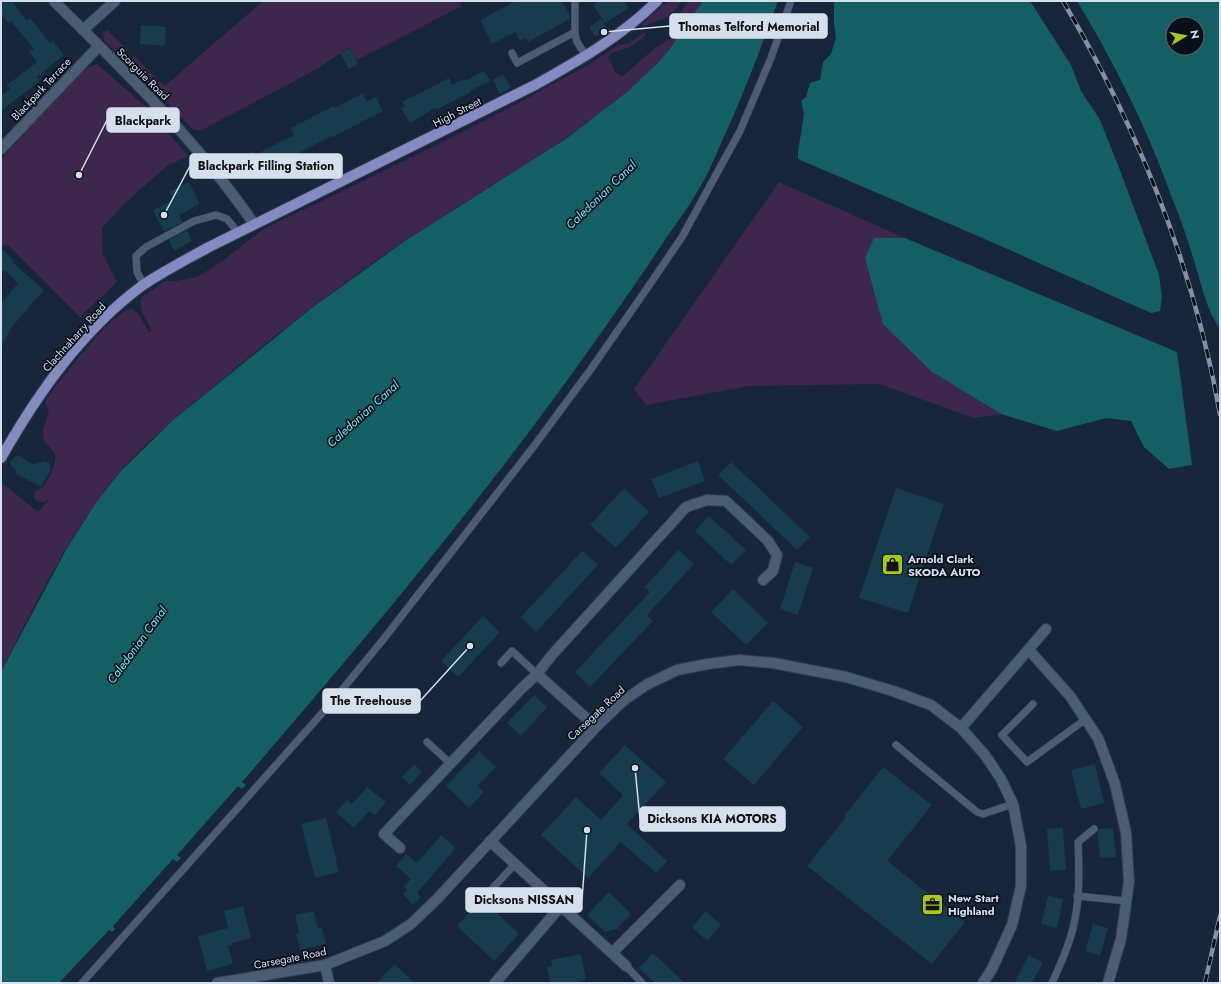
<svg xmlns="http://www.w3.org/2000/svg" width="1221" height="984" viewBox="0 0 1221 984" font-family="Jost,sans-serif">
	<style>
		.green { fill: #3e274c }
		.water { fill: #145f64; fill-rule: evenodd }
		.building { fill: #163c4d }
		.lines { fill: none; stroke-linecap: round; stroke-linejoin: round }
		.lane-casing { stroke: #354053; stroke-width: 8 }
		.street-casing { stroke: #354053; stroke-width: 12 }
		.secondary-casing { stroke: #354053; stroke-width: 12 }
		.primary-casing { stroke: #354053; stroke-width: 12 }
		.lane { stroke: #4b5c75; stroke-width: 7 }
		.street { stroke: #4b5c75; stroke-width: 10 }
		.secondary { stroke: #4b5c75; stroke-width: 10 }
		.primary { stroke: #858bc0; stroke-width: 10 }
		.rail-casing { stroke: #8591a3; stroke-width: 4.5 }
		.rail { stroke: #080f18; stroke-width: 3; stroke-dasharray: 9; stroke-linecap: butt }
		.labels { text-anchor: middle; dominant-baseline: central; stroke-width: 3.5; stroke-linejoin: round; paint-order: stroke }
		.street-label { font-size: 11px; fill: #d5dfee; stroke: #080f18 }
		.poi-label { font-size: 11px; font-weight: bold; fill: #d5dfee; stroke: #080f18; text-anchor: start }
		.water-label { font-size: 12px; font-style: italic; fill: #67ecf7; stroke: #080f18 }
		.leader { fill: none; stroke: #d5dfee; stroke-width: 1.5 }
		.callout-dot { fill: #d5dfee; stroke: #080f18; stroke-width: 1.5 }
		.callout { fill: #d5dfee; stroke: #d5dfee; stroke-width: 1.5 }
		.callout-label { font-size: 12px; text-anchor: middle; font-weight: bold; fill: #111 }
	</style>
	<rect width="100%" height="100%" fill="#17263b"/>
	<path class="green" d="M263,1h196l3,5 -105,54 -8,-13 -30,21 -119,63 -8,-2 -15,-17 -48,-48v-2l5,-6 31,30z
		M668,1h14l-12,15 -26,10 -2,-2z
		M689,1h14c-14,22 -28,45 -46,64 -18,18 -38,33 -57,48 -62,47 -131,85 -195,128 -65,43 -126,91 -186,141 -33,28 -70,56 -99,90 -50,58 -84,131 -119,200v-190l37,30 11,-12 -6,2 -6,-1 -3,-4 1,-6c2,-1 4,-1 5,-2 8,-5 19,-29 14,-37 -3,-5 -9,-7 -11,-15 -1,-10 4,-18 6,-27l-4,-7c7,-15 72,-95 85,-94 9,1 15,17 19,23l3,-1c-4,-11 -16,-22 -10,-34l23,-16h11l20,-4 6,-3 22,-14 34,-27 12,-7 169,-82 72,-37 77,-42 30,-20 10,-1 15,-11h2v3c-5,4 -11,9 -16,11 -8,4 -16,3 -21,10l8,16 4,3h3l33,-29 14,-8 4,-6 1,-13z
		M107,30l21,20 -5,6h-3l-16,-16 -1,-7z
		M97,64l48,42 43,50 -21,10 -42,37 -23,25 1,26 14,28 -37,35 -72,-72 -7,1v-87l71,-77 14,-13z
		M779,182l126,56h-31l58,134 69,42 -27,4 -95,-34 -130,2 -103,19 -12,-16z"/>
	<path class="water" d="M703,1h75c-15,42 -31,84 -49,125 -9,18 -16,38 -26,56 -11,20 -24,38 -37,56 -21,32 -43,64 -65,95 -110,157 -234,304 -359,449l4,3 -4,4 -4,-3 -61,69 4,3 -4,4 -4,-3 -60,67 2,3 -3,3 -3,-2 -50,53h-58v-311l66,-124 30,-47 24,-30 51,-50 141,-114 92,-66 162,-103 60,-46 30,-28 12,-14z
		M834,1h196l41,64 10,26 18,27 19,47 41,110 3,22 -2,14 -9,2 -173,-77 -180,-77v-7l6,-38 -3,-13 5,-4 4,-14 10,-3 3,-18 8,-8 5,-16 -2,-15z
		M1077,1h143v328c-14,-20 -18,-43 -25,-65 -7,-23 -14,-45 -23,-66 -24,-68 -58,-136 -95,-197zM1173,24h24v24h-24z
		M874,238h31l272,114 15,113 -23,4 -25,-22 -13,-26 -25,-3 -49,13 -56,-17 -69,-42 -49,-48 -18,-66z"/>
	<path class="building" d="M1,1h11l15,20 3,-3 20,25 3,-2 11,14 -27,22 3,4 -39,30v-15l9,-7 -3,-4 30,-23 -8,-10 5,-3 -18,-22h-1l-4,-6 -3,2 -7,-9z
		M516,1h46l8,15v3l-42,23 -2,-4 -6,3 -5,-9 -23,12 -12,-24z
		M599,1h25l5,7 -24,15 -12,-18z
		M601,19l7,10 -13,8 -6,-10z
		M141,25l25,2 -1,19 -25,-2z
		M350,48l8,16 -9,5 -9,-16z
		M484,71l6,10 -20,10 1,1 -35,18 -1,-2 -25,15 -9,-15 4,-2 -3,-4 47,-24 3,7 12,-6 1,2z
		M503,74l8,14 -11,6 -7,-14z
		M363,93l4,9 9,-5 7,14 -51,26 -1,-1 -83,44 -11,-20 17,-9 1,4 39,-20 -3,-7 43,-22 1,2z
		M189,182l11,22 -21,11 4,7 -19,9 -11,-21 21,-10 -5,-8z
		M187,230l5,11 -18,10 -5,-11z
		M1,248l13,13 -2,1 32,28 -33,38 -10,19v-44l17,-20 -13,-13 -4,4z
		M18,455l15,9 11,-3 5,2 2,6 -10,18 -26,-14 1,-3 -4,-3 -2,-5 3,-4z
		M698,461l7,20 -46,17 -8,-19z
		M731,462l79,75 -13,13 -79,-75z
		M624,488l25,24 -33,36 -26,-23z
		M896,488l48,16 -36,109 -49,-15z
		M709,516l37,34 -15,15 -36,-34z
		M678,550l16,14 -47,51 6,6 -63,66 -15,-15 75,-80 -5,-5z
		M582,551l16,14 -62,67 -15,-15z
		M795,562l18,6 -15,47 -18,-6z
		M733,589l35,34 -22,22 -35,-33z
		M483,616l17,16 -42,45 -17,-16z
		M534,695l13,12 -26,29 -14,-13z
		M773,701l30,26 -49,58 -31,-26z
		M625,745l41,37 -39,42 40,37 -11,12 -35,-31 -33,36 -47,-43 35,-38 25,23 22,-25 -24,-22z
		M479,751l17,16 -18,19 6,6 -15,16 -23,-22z
		M414,764l8,8 -12,13 -8,-8z
		M1095,764l9,39 -23,6 -10,-39z
		M883,767l49,38 -45,56 78,61 -33,42 -125,-98 39,-49 -2,-1z
		M367,787l19,15 -11,13 -6,-4 -15,17 -18,-16 11,-12 5,4z
		M326,818l13,54 -24,6 -14,-54z
		M1063,827l3,43 -16,1 -3,-42z
		M1113,828l3,29 -16,1 -3,-25 2,-4z
		M441,835l15,13 -39,45 4,4 -8,8 -10,-11 4,-4 -3,-4 7,-7 -15,-13 10,-12 11,9z
		M609,892l22,22 -14,15 -12,3 -18,-17z
		M1048,896l15,3 -6,29 -16,-4z
		M482,899l37,35 -25,27 -37,-35z
		M243,906l8,32 -19,5 1,2 -5,1 5,18 -26,7 -9,-35 30,-8 -4,-17z
		M314,911l4,17 4,-1 4,17 -26,6 -4,-17h3l-4,-18z
		M706,911l15,14 -14,16 -15,-14z
		M1093,924l15,4 -8,28 -15,-5z
		M653,953l32,30h-30l-16,-15z
		M581,954l5,26 -15,3h-21l-3,-16 5,-1 -1,-6z
		M1029,955l14,8 -11,20h-18z
		M394,964l21,19h-38z"/>
	<g class="lines">
		<defs>
			<path id="lane" d="M575,1v33l2,8 9,14
				M512,53l5,10 58,-31
				M144,285l-7,-13 -1,-16 10,-9 48,-26 22,-6 11,4 11,13
				M501,663l11,-12 25,23
				M1033,704l-31,31 25,27 59,-43
				M427,742l24,22
				M896,745l81,67 6,2 30,-10
				M491,890l24,-26
				M1077,896l49,5
				M626,966l16,17
				M82,983l250,-281 50,-61 152,-195 57,-77 57,-82 34,-50 58,-106 31,-73 20,-57
				M1052,983c9,-20 19,-42 23,-64 5,-25 4,-52 3,-77l16,-13"/>
			<path id="street" d="M83,30l32,-29
				M1,149l98,-103
				M1029,650l41,46 28,42 17,46 11,49 3,49 -8,57 -13,44
				M537,674l59,53
				M961,728l85,-99
				M490,841l136,125
				M400,848l-16,-14 136,-144 17,-16 15,-19 134,-148 21,-7 19,1 42,40 9,14 -4,16 -10,9
				M612,953l68,-68
				M325,965l4,18
				M217,983l108,-18 60,-24 26,-17 26,-25 159,-172 27,-26 23,-16 31,-15 31,-6 31,-4 34,3 73,14 47,14 38,14 30,23 24,27 16,24 12,25 8,42v40l-9,39 -20,44 -9,14
				M495,983l66,-77"/>
			<path id="secondary" d="M54,1c71,70 143,140 200,223"/>
			<path id="primary" d="M1,458c37,-65 81,-128 142,-173 21,-14 44,-26 66,-38l326,-162c43,-24 87,-49 122,-84"/>
		</defs>
		<use href="#lane" class="lane-casing"/>
		<use href="#street" class="street-casing"/>
		<use href="#secondary" class="secondary-casing"/>
		<use href="#primary" class="primary-casing"/>
		<use href="#lane" class="lane"/>
		<use href="#street" class="street"/>
		<use href="#secondary" class="secondary"/>
		<use href="#primary" class="primary"/>
		<defs>
			<path id="rail" d="M1063,1c75,127 131,267 157,413
				M1205,983l15,-67"/>
		</defs>
		<use href="#rail" class="rail-casing"/>
		<use href="#rail" class="rail"/>
	</g>
	<defs>
		<symbol id="shop-square" viewBox="-11 -11 22 22"><rect x="-9" y="-9" width="18" height="18" rx="4" fill="#a8c71b" stroke="#080f18"/><path d="M-5-2.5h2.3a2.7 3.5 0 0 1 5.4 0H5L5.5 6h-11ZM-1.5-2.5h3a1.5 2.3 0 0 0-3 0Z" fill="#111"/></symbol>
		<symbol id="office-square" viewBox="-11 -11 22 22"><rect x="-9" y="-9" width="18" height="18" rx="4" fill="#a8c71b" stroke="#080f18"/><path d="M-6-3h4V-5.5h4V-3h4V5H-6ZM-1-4.5V-3h2v-1.5ZM-6 0V1H6V0Z" fill="#111"/></symbol>
	</defs>
	<g fill-rule="evenodd">
		<use href="#shop-square" x="880" y="552" width="25" height="25"/>
		<use href="#office-square" x="920" y="892" width="25" height="25"/>
	</g>
	<g class="labels">
		<g class="street-label">
			<text transform="translate(143 74) rotate(45)">Scorguie Road</text>
			<text transform="translate(41 89) rotate(-47)">Blackpark Terrace</text>
			<text transform="translate(457 112) rotate(-27)">High Street</text>
			<text transform="translate(74 337) rotate(-48)">Clachnaharry Road</text>
			<text transform="translate(596 713) rotate(-43)">Carsegate Road</text>
			<text transform="translate(290 958) rotate(-11)">Carsegate Road</text>
		</g>
		<g class="poi-label">
			<text x="908" y="559">Arnold Clark<tspan x="908" dy="13">SKODA AUTO</tspan></text>
			<text x="948" y="898">New Start<tspan x="948" dy="13">Highland</tspan></text>
		</g>
		<g class="water-label">
			<text transform="translate(601 195) rotate(-44)">Caledonian Canal</text>
			<text transform="translate(363 414) rotate(-42)">Caledonian Canal</text>
			<text transform="translate(137 645) rotate(-54)">Caledonian Canal</text>
		</g>
	</g>
	<path class="leader" d="M604 32L670 26M79 175L107 120M164 215L190 166M470 646L420 701M635 768L640 819M587 830L582 900"/>
	<g class="callout-dot">
		<circle cx="604" cy="32" r="4"/>
		<circle cx="79" cy="175" r="4"/>
		<circle cx="164" cy="215" r="4"/>
		<circle cx="470" cy="646" r="4"/>
		<circle cx="635" cy="768" r="4"/>
		<circle cx="587" cy="830" r="4"/>
	</g>
	<g class="callout">
		<rect x="670" y="14" width="157" height="24" rx="4"/>
		<rect x="107" y="108" width="72" height="24" rx="4"/>
		<rect x="190" y="154" width="152" height="24" rx="4"/>
		<rect x="323" y="689" width="97" height="24" rx="4"/>
		<rect x="640" y="807" width="145" height="24" rx="4"/>
		<rect x="466" y="888" width="116" height="24" rx="4"/>
	</g>
	<g class="callout-label">
		<text x="749" y="31">Thomas Telford Memorial</text>
		<text x="143" y="125">Blackpark</text>
		<text x="266" y="170">Blackpark Filling Station</text>
		<text x="371" y="705">The Treehouse</text>
		<text x="712" y="823">Dicksons KIA MOTORS</text>
		<text x="524" y="904">Dicksons NISSAN</text>
	</g>
	<rect width="1221" height="984" fill="none" stroke="#d5dfee" stroke-width="4"/>
	<g transform="translate(1185 36) rotate(80)"><circle r="19" fill="#080f18" stroke="#5a626e"/>
	<path d="M0-3L7 15L0 10L-7 15Z" fill="#a8c71b"/>
	<text y="-6" font-size="11" font-weight="bold" text-anchor="middle" fill="#d5dfee">N</text>
	</g>
</svg>
